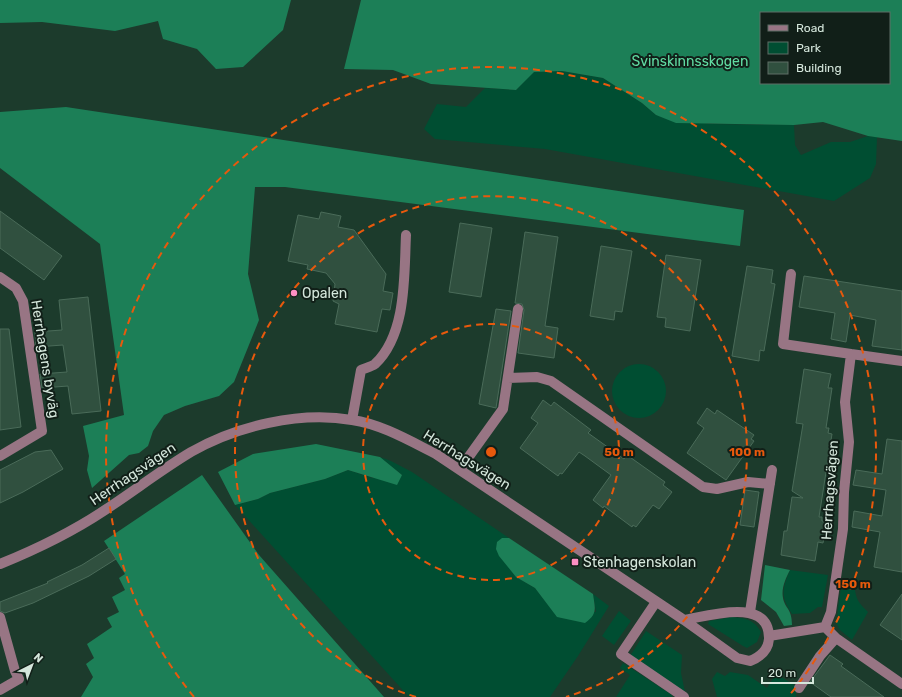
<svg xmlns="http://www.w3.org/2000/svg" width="902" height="697" viewBox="0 0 902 697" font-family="Rubik,sans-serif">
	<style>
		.green { fill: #004e32 }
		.forest { fill: #1c7f57; fill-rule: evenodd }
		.building { fill: #30503f; stroke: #4a6b59 }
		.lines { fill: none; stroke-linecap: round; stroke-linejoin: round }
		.minor { stroke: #987584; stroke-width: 10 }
		.ring { fill: none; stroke: #e8590c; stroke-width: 2; stroke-dasharray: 7 5 }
		.poi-dot { fill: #fc8fc3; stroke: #111f18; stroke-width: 1.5 }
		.labels { text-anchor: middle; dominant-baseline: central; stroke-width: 4; stroke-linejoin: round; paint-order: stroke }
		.park-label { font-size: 14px; fill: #60dba2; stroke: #111f18 }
		.poi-label { font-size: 14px; fill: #d5e7dc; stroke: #111f18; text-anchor: start }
		.street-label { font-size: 14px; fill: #d5e7dc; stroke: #111f18 }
		.centre { fill: #e8590c; stroke: #111f18; stroke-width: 2 }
		.ring-label { font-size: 12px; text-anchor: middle; font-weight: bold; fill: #e8590c; stroke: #111f18; stroke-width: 4; stroke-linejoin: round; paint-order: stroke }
	</style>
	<rect width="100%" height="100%" fill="#1c3b2c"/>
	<path class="green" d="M562,71l41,7 39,25 14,12 54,9 84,1 1,20 6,10 30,-13h19l18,-6 9,1 -1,27 -6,14 -36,23 -289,-52 -110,-10 -11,-10 13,-25 29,3 19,-19 31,2 17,-18z
		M612 391a27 27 0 1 1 54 0a27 27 0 1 1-54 0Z
		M380,457l11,4 21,11 97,66h-7l14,39 19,11 22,28 39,-4 -3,-18 16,12 -31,50 -28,41h-141l-174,-192 23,-6 12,-6 55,-14 23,-9 25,8 29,-3z
		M790,570l38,5 -6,32h-4l-8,6 -18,1c-12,-18 -10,-25 -2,-44z
		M842,580l12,2c2,16 2,18 14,30l-16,28 -12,-10 -4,-7z
		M619,611l12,10 -17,24 -12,-9z
		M732,617c12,1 22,2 29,15l-4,10 -10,6 -4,-2 -35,-22 1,-3z
		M646,631l36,24 -1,18 4,19 -55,-36z
		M623,663l49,32v2h-56l14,-22 -10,-7z
		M717,672l8,4 5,-4 18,3 19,13 9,-14 20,12v11h-79l-5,-18z"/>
	<path class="forest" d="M0,0h291l-8,30 -40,37 -27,2 -19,-20 -34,-10 -5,-18 -43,10 -73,-9 -42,1z
		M361,0h541v141l-34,-5 -45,-14 -29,3 -118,-2 -20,-8 -14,-12 -39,-25 -41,-7 -28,1 -18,18 -85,-6 -38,-14 -49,-1zM761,13h128v70h-128z
		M66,107l678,103 -4,36 -455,-59h-30l-7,87 11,46 -25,62 -15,14 -34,10 -21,9 -11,16 -5,15 -9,7 -10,2 -37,33 -5,-18 2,-14 -6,-30 41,-11 -24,-171 -100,-76v-56z
		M316,444l64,13 22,18 -5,10 -49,-15 -23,9 -55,14 -12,6 -23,6 -17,-33 35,-18z
		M202,475l57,80 125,142h-303l12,-20 -7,-13 8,-6 -7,-14 25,-17 -5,-9 12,-6 -7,-15 13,-7 -6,-12 6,-4 -21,-33z
		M502,538h7l84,56c2,14 5,20 -8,29l-28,-6 -22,-29 -19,-11 -17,-21 -3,-7 1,-7z
		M765,565l25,5c-4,8 -9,18 -7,28 2,11 9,10 9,27l-8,1 -8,-14 -15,-12z"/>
	<path class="building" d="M0,211l62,45 -18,24 -44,-32z
		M321,212l20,4 -3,11 16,3 32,44 -3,17 10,2 -3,17 -8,-1 -5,23 -42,-8 4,-20 -6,-3 2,-17 -9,-11 -19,-4 1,-4 -20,-4 10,-46 21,4z
		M460,223l32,5 -11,69 -32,-5z
		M525,232l33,5 -13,89 13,2 -4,30 -36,-5 6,-43 -2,-6 -7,-1z
		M601,246l31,5 -10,61 -7,-1 -1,9 -24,-4z
		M666,255l35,5 -11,71 -25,-4 1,-9 -9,-1z
		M747,266l26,4 -2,13 4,1 -11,67 -4,-1 -1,11 -27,-5z
		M804,276l98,15v59l-30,-4 4,-26 -26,-5 -4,27 -15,-3 4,-26 -36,-6z
		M88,297l13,114 -29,3 -4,-28 -26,2 -2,-14 27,-2 -4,-27 -27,2 -1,-15 27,-2 -3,-30z
		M496,309l15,2 -15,97 -17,-4z
		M0,329h9l12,98 -21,3z
		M804,369l27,5 -3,14h4l-6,40h3l-1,5 4,1 -13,83h3v4l5,1 -4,21 -5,-1 -3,19 -34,-6 3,-24h3l5,-34 11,1 -11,-7 11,-67 -7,-1z
		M543,400l8,6 3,-4 37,28 -3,3 28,20 8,6 3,-4 38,27 -2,3 9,7 -13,17 -6,-4 -17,22 -3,-2 -1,2 -28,-21 -1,2 -10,-8 18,-25 -26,-19 -6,-4 -17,22 -2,-1 -2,3 -38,-28 18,-25 -7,-5z
		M707,408l8,6 2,-4 37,25 -3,4 3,2 -28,39 -39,-27 17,-25 -7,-5z
		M887,439l15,2v131l-28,-5 6,-35 -28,-5 2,-16 28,5 4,-26 -33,-5 3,-15 26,4z
		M51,450l12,19 -40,23 -23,11v-33l35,-18z
		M745,490l14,2 -5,35 -14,-2z
		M109,548l7,11 -27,17 -56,27 -28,10 -5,-2v-9l48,-19 -1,-1 35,-17z
		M902,594v46l-22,-15z
		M830,655l13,9 -2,2 43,31h-53l-21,-15z"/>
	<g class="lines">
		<path class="minor" d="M791,274l-8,70 68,10
			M0,277l16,11 7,13 19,130 -42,25
			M508,378l29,-1 14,4 152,106 14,2 31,-7 22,2
			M352,420l9,-50c4,-2 10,-3 14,-6 32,-30 29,-89 31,-129
			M460,469l43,-60 15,-100
			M0,564c37,-15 72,-32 105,-54 29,-19 56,-40 86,-58 46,-26 108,-41 161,-32 29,4 58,21 84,34l248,166 53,38 13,3c10,-4 18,-10 19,-22 1,-43 -61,-23 -85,-19
			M656,602l-35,52 63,43
			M750,612l22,-142
			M0,617l15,54 4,8 -19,11
			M825,627l6,-15 12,-83 1,-37 5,-50 -4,-40 6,-48 51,7
			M769,636l56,-9 11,11 66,46
			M799,688l21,-32 16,-18"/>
	</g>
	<g class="ring">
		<circle cx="491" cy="452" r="128"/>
		<path d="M416 697A256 256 0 1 1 566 697"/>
		<path d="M194 697A385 385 0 1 1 788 697"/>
	</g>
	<g class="poi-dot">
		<circle cx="294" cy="293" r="4"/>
		<rect x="571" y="558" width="8" height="8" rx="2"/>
	</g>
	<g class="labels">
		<g class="park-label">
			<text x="690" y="61">Svinskinnsskogen</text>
		</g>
		<g class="poi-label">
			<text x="302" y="293">Opalen</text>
			<text x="583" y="562">Stenhagenskolan</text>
		</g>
		<g class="street-label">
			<text transform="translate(45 359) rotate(81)">Herrhagens byväg</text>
			<text transform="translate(467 460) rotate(32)">Herrhagsvägen</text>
			<text transform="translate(133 474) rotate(-34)">Herrhagsvägen</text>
			<text transform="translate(830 490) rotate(-86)">Herrhagsvägen</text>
		</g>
	</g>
	<circle cx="491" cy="452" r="6" class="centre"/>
	<g class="ring-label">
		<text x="619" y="456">50 m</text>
		<text x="747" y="456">100 m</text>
		<text x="853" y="588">150 m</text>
	</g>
	<rect x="760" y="12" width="130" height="72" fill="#111f18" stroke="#5f6f66"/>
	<rect x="768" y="25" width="20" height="6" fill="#987584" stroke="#5f6f66"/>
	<text x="796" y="32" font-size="12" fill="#d5e7dc">Road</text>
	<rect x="768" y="42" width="20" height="12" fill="#004e32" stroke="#5f6f66"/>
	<text x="796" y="52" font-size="12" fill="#d5e7dc">Park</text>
	<rect x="768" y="62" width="20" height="12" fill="#30503f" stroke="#5f6f66"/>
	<text x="796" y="72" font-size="12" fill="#d5e7dc">Building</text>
	<g transform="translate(32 665) rotate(42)" stroke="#111f18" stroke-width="3" paint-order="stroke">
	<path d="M0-3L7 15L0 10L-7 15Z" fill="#d5e7dc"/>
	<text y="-6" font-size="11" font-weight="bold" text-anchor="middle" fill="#d5e7dc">N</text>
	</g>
	<path d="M762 677v6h51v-6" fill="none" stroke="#d5e7dc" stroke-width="2"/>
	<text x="768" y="677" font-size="12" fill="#d5e7dc" stroke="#111f18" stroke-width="3" paint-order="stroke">20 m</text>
</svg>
